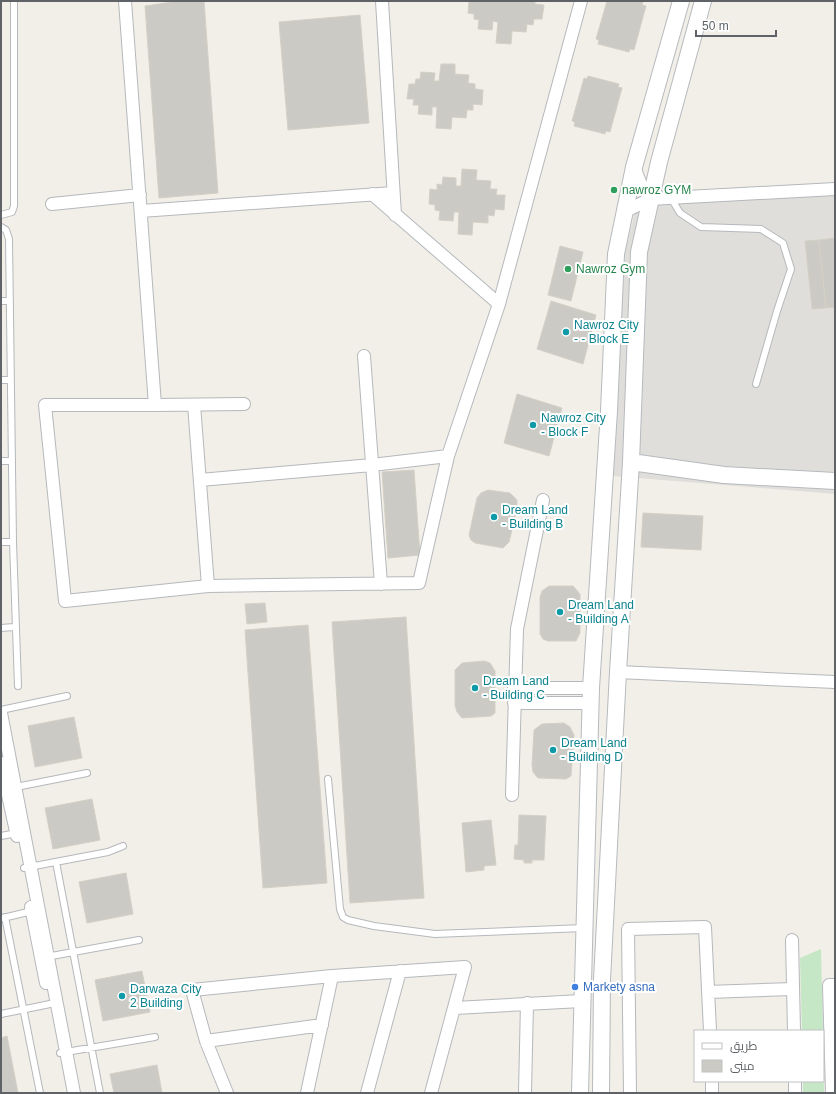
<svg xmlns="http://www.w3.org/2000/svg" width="836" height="1094" viewBox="0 0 836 1094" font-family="Helvetica,Cairo,sans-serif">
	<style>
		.industrial { fill: #e0deda }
		.green { fill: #c6e7c6 }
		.building { fill: #cccac4; stroke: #d5d0c6 }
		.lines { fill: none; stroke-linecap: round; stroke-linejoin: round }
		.lane-casing { stroke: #b5b8bc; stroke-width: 8 }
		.street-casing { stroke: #b5b8bc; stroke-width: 14 }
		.secondary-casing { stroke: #b6babe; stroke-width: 18 }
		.lane { stroke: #fff; stroke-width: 6 }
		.street { stroke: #fff; stroke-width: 12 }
		.secondary { stroke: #fff; stroke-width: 16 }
		.leisure-dot { fill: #2e9e5b; stroke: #fff; stroke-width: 1.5 }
		.culture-dot { fill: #0f9aa8; stroke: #fff; stroke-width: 1.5 }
		.shop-dot { fill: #3f7fe0; stroke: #fff; stroke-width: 1.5 }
		.labels { text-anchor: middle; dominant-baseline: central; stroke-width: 4; stroke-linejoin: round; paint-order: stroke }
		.leisure-label { font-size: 12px; fill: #27864d; stroke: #fff; text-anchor: start }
		.culture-label { font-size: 12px; fill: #0d838f; stroke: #fff; text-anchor: start }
		.shop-label { font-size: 12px; fill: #366cbe; stroke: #fff; text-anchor: start }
	</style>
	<rect width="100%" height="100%" fill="#f1efe8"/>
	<path class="industrial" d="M835,188v306l-222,-18 12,-222 13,-56z"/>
	<path class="green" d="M821,949l2,82h-21l-2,-73z
		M823,1049l1,44h-21v-12h20z"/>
	<path class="building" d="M179,1h25l14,192 -59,5 -14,-192z
		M469,1h66v3l9,1 -2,14h-8l-1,6 -6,-1 -1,8 -14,-1 -1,13 -15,-1 2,-21 -5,-1 -1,9 -14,-1 1,-9 -5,-1v-5l-6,-1z
		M607,1h32l4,1 -1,3 4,1 -12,44 -4,-1 -1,3 -31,-8 1,-4 -3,-1z
		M360,15l9,108 -81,7 -9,-108z
		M441,64h14v10l14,1 -1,8 7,1v5l8,1 -1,15 -9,-1v6h-6l-1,8 -14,-1 -1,12 -15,-1 1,-21h-5v8l-14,-1 1,-9h-6l1,-6h-7l2,-15h6l1,-5h4l1,-7 14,1 -1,8h5z
		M588,76l31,8 -1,3 4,1 -12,44 -4,-1 -1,3 -31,-8 1,-4 -3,-1 12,-43 3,1z
		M462,169l15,1 -1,10 15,1 -1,8h7l-1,6h9l-1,15 -9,-1 -1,7 -6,-1v8l-15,-1 -1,13 -14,-1 1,-22h-5l-1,9 -14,-1 1,-9 -5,-1v-5l-6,-1 1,-15 7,1v-6l5,1 1,-8 13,1v8h5z
		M835,238v69l-9,1 -7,-68z
		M819,240l7,68 -14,1 -7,-68z
		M560,246l23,6 -12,49 -23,-6z
		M551,301l45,14 -13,49 -46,-15z
		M517,394l45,14 -13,48 -45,-13z
		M414,470l6,85 -32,3 -6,-86z
		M488,490l22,3 7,7v9l-8,33 -6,6 -28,-5 -4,-3 -2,-5 8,-37 4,-5z
		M643,513l60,3 -2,34 -60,-3z
		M549,586h24l7,8v39l-4,8h-28l-5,-2 -3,-5v-37l2,-6z
		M265,603l2,19 -20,2 -2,-20z
		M406,617l18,281 -74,5 -18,-281z
		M308,625l19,258 -64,5 -18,-258z
		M484,661l6,2 5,8v42l-4,3 -29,2 -5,-6 -2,-7v-35l7,-7z
		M74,717l8,41 -47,9 -7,-41z
		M564,723l6,4 4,8 -3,41 -5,3 -28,-1 -5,-6 -1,-7 2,-35 8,-6z
		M92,799l8,41 -47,9 -8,-41z
		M519,815l27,1 -2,44h-12v3h-8v-3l-10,-1 1,-14h3z
		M491,820l5,45 -12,1v4l-18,2 -4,-49z
		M126,873l7,41 -46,9 -8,-41z
		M142,971l8,41 -47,9 -8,-41z
		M7,1036l11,57h-17v-55z
		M157,1065l5,28h-48l-4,-19z"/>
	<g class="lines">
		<defs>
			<path id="lane" d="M671,198l9,15 21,14 60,2 22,14 8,26 -14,42 -21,73
				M1,215l11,-3 2,-6v-205
				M1,227l5,3 3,9 4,303 5,144
				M1,301h9
				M1,380h10
				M1,461h11
				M1,542h12
				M1,628l13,-1
				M1,710l66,-14
				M328,779l12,130 3,8 5,3 26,6 61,8 149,-6
				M16,787l71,-14
				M1,836l16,-3
				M56,862l44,231
				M24,868l84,-16 15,-6
				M5,917l35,176
				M3,918l29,-7
				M46,957l93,-17
				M1,1014l49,-10
				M60,1053l95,-16"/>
			<path id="street" d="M125,1l30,404 89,-1
				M382,1l13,214
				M634,167l8,20 8,12
				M372,194l127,110
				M52,204l88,-9
				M141,211l252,-18
				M624,212l26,-13 185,-10
				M364,356l17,228
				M155,405h-110l20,196 143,-15 211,-3 29,-127 51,-152 82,-303
				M194,405l14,181
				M200,480l172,-15 76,-9
				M618,672l217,10
				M514,688h77
				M514,703h77
				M1,713l73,380
				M1,763l16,73
				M512,795l5,-166 26,-129
				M31,907l15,76
				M792,940l2,91
				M708,992l85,-3
				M455,1008l126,-7
				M206,1041l116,-16
				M712,1081v12
				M795,1081v12
				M227,1093l-21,-52 -14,-51 140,-14 133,-9 -34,126
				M307,1093l25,-117
				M367,1093l33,-122
				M525,1093l2,-90
				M630,1093l-2,-164 77,-2 5,104
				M832,1093l-3,-108h6"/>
			<path id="secondary" d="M631,462l93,13 111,6
				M580,1093l11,-405 18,-277 7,-157 18,-87 47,-166
				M601,1093l1,-113 16,-308 13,-210 8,-210 20,-90 44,-161"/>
		</defs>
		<use href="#lane" class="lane-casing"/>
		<use href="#street" class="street-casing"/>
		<use href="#secondary" class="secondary-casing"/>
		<use href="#lane" class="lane"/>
		<use href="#street" class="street"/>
		<use href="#secondary" class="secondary"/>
	</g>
	<g class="leisure-dot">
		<circle cx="614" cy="190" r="4"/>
		<circle cx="568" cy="269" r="4"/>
	</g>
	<g class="culture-dot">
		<circle cx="566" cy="332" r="4"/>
		<circle cx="533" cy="425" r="4"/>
		<circle cx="494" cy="517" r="4"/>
		<circle cx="560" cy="612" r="4"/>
		<circle cx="475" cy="688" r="4"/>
		<circle cx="553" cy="750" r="4"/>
		<circle cx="122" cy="996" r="4"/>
	</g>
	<circle class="shop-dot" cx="575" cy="987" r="4"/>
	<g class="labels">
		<g class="leisure-label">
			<text x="622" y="190">nawroz GYM</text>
			<text x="576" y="269">Nawroz Gym</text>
		</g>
		<g class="culture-label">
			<text x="574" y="325">Nawroz City<tspan x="574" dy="14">- - Block E</tspan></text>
			<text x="541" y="418">Nawroz City<tspan x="541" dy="14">- Block F</tspan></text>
			<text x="502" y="510">Dream Land<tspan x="502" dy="14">- Building B</tspan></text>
			<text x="568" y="605">Dream Land<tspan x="568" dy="14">- Building A</tspan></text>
			<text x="483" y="681">Dream Land<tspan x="483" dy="14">- Building C</tspan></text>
			<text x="561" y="743">Dream Land<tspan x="561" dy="14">- Building D</tspan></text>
			<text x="130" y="989">Darwaza City<tspan x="130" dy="14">2 Building</tspan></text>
		</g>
		<g class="shop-label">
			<text x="583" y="987">Markety asna</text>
		</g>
	</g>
	<rect width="836" height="1094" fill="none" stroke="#5f6367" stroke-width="4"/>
	<rect x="694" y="1030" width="130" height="52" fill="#ffffff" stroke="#bfc1c2"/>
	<rect x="702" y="1043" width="20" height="6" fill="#ffffff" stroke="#bfc1c2"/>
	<text x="730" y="1050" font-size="12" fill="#5f6367">طريق</text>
	<rect x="702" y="1060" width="20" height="12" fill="#cccac4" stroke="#bfc1c2"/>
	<text x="730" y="1070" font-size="12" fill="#5f6367">مبنى</text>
	<path d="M696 30v6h80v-6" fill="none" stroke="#5f6367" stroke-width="2"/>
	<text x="702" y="30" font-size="12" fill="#5f6367" stroke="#ffffff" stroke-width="3" paint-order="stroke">50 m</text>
</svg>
